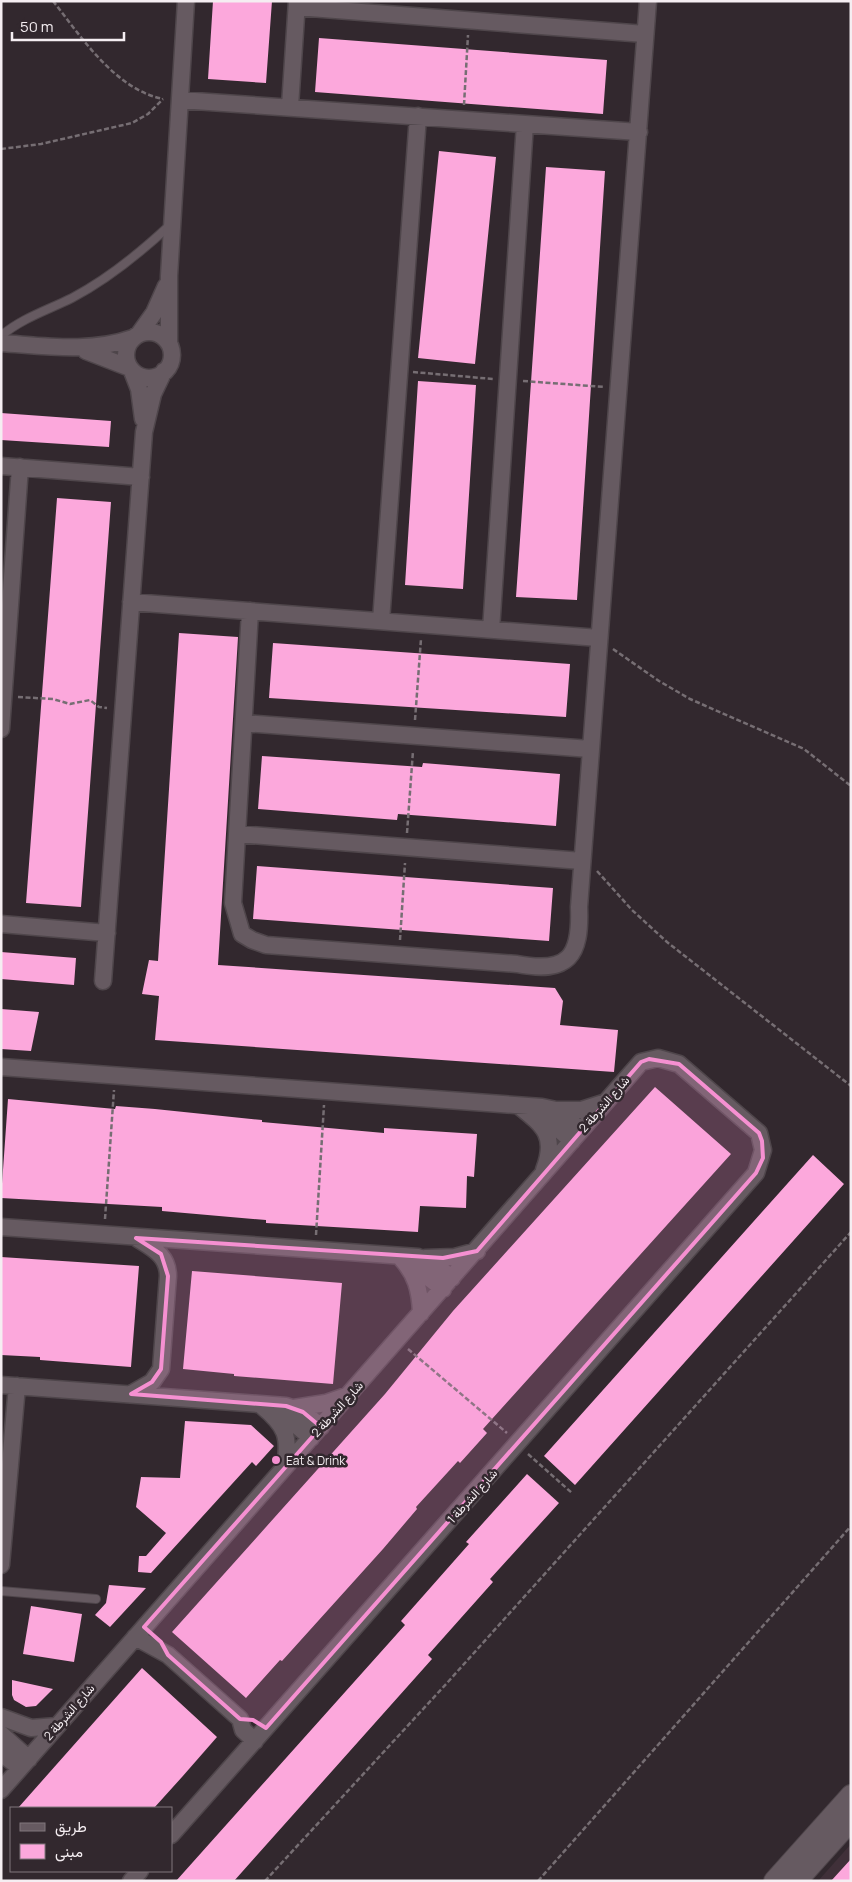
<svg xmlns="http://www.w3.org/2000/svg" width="852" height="1882" viewBox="0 0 852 1882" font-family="Manrope,Vazirmatn,sans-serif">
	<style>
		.built { fill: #403039 }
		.building { fill: #fca8dc }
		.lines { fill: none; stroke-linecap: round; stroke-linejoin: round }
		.service-casing { stroke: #4f464b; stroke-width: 10 }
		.minor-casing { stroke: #4f464b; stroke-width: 19 }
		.tertiary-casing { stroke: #4f464b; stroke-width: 22 }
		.path { stroke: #766e73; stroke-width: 2.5; stroke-dasharray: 5 2.5; stroke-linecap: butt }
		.service { stroke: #665a61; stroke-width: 8 }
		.minor { stroke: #665a61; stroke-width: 16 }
		.tertiary { stroke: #665a61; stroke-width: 20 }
		.marked { fill: #f590d1; fill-opacity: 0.2; stroke: #f590d1; stroke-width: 4; stroke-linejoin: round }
		.poi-dot { fill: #f590d1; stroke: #32282e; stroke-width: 2 }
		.labels { text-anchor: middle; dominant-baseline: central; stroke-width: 5; stroke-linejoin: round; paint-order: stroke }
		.street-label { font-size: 12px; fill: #f5eef2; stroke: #32282e }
		.poi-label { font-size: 12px; fill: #f5eef2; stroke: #32282e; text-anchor: start }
	</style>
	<rect width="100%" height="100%" fill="#32282e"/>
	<path class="built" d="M851,1844v37h-33z"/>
	<path class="building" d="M213,1h59l-6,82 -58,-4z
		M319,38l288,22 -4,54 -288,-22z
		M439,151l57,6 -21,207 -57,-6z
		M546,167l59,4 -28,429 -61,-3z
		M418,381l58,4 -13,204 -58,-4z
		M1,413l110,8 -2,26 -108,-7z
		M57,498l54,4 -30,405 -55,-4z
		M179,633l59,4 -20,328 337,23 8,13 -3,24 58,5 -4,42 -459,-32 4,-44 -17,-2 7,-34 9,1z
		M273,643l297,21 -4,53 -297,-19z
		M262,756l160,11 1,-4 137,11 -4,52 -158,-12 -1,6 -139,-11z
		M257,866l296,22 -4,53 -296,-22z
		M1,952l75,6 -2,27 -73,-6z
		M1,1009l38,3 -8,39 -30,-2z
		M655,1087l76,67 -248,275 4,4 -27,30 -2,-2 -42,46 1,2 -34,40 -101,112 -2,-1 -34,38 -74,-66 213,-238 68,-83z
		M8,1099l107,10 1,-3 39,3 107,11v2l122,11v-5l93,6 -3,43 -7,-1 -1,32 -46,-2 -2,26 -152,-9v-3l-104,-9v-4l-161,-9z
		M813,1155l31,29 -269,301 -31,-29z
		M1,1257l138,9 -8,101 -91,-7v-3l-39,-2z
		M192,1271l150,12 -9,101 -99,-8v-2l-51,-5z
		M185,1421l66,4 23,21 -18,20 -4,-4 -101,111 -13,-1 1,-16h7l20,-23 -30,-26 5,-30 39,1z
		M527,1474l32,29 -69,76 3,3 -65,73 4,4 -198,222h-58l229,-256 -4,-4 68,-77 -3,-2z
		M109,1585l37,3 -36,39 -15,-12 11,-12z
		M31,1606l51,8 -8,48 -51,-8z
		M142,1668l75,69 -35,40 -28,31h-136z
		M12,1680l41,9 -17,17 -10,1 -12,-7 -2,-5z
		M851,1859v22h-20z"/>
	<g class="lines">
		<defs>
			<path id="service" d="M1,336c21,-18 47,-26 71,-38 36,-19 68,-45 98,-73
				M1,1591l95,8"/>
			<path id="minor" d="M297,7l348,27
				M180,100l459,32
				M290,106l7,-105
				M126 355a23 23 0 1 1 46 0a23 23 0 1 1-46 0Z
				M139,334l15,-21 12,-27
				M1,343c45,3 89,10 132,-5
				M169,344v-68l17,-275
				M86,351l44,17
				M132,371l7,18 4,30
				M1,466l140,11
				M131,602l468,36
				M250,611l-17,292 9,31 10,6 14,5 251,19c52,10 64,-8 62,-57l69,-906
				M381,621l37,-505
				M491,630l34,-506
				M244,723l346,26
				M1,729l19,-262
				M238,834l344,27
				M1,924l106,9
				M103,981l41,-549 9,-38 11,-23
				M1,1067l541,40 14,3 25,20
				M519,1106c25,20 38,30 25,64
				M556,1110h25l25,-8
				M539,1112l33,29
				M1,1227l417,30 17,8 17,13
				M400,1257c16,17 20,33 21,56
				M425,1258l30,-1 22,-6
				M410,1263l33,26
				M1,1385l285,21 17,6 18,15
				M131,1394l21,-12 9,-13 7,-93c0,-20 -14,-27 -30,-37
				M262,1406c24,20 28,30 23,61
				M276,1408l35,30
				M294,1408l32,-5 23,-8
				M1,1565l16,-179
				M135,1637l33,18 72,64 3,11 12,11
				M1,1717l30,11 26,-2
				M1,1734l28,25
				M1,1753l19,15
				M1,1790l640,-728 17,-4 21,6 80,69 4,17 -7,23 -585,662
				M131,1881l9,-10"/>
			<path id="tertiary" d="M774,1881l77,-86
				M797,1881l54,-60"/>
		</defs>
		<use href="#service" class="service-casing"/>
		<use href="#minor" class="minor-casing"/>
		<use href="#tertiary" class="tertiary-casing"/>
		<path class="path" d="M53,1c29,37 62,88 110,98
			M464,105l4,-70
			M1,149l40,-5 91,-21 16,-9 15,-15
			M413,372l80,7
			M523,381l82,6
			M613,649l46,32 31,18 114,50 47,37
			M18,697l35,2 17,5 20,-4 9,7 8,1
			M415,720l6,-81
			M407,833l6,-82
			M597,871l35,39 35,32 184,144
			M400,940l5,-77
			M105,1219l9,-129
			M316,1235l8,-130
			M408,1349l99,84
			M528,1454l44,39
			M265,1881l182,-198 404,-451
			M538,1881l313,-355"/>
		<use href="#service" class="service"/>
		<use href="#minor" class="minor"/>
		<use href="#tertiary" class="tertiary"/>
	</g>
	<path class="marked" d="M649,1059l30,5 80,69 3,8 1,17 -7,15 -490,555 -13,-8 -13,-1 -72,-64 -7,-13 -17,-15 177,-200 -18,-15 -17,-6 -155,-12 21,-12 9,-13 7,-93 -7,-22 -25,-16 307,20 34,-7 164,-189z"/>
	<circle class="poi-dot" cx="276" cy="1460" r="5"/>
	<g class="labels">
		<g class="street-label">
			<text transform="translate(604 1104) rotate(-49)">شارع الشرطة 2</text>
			<text transform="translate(337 1409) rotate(-48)">شارع الشرطة 2</text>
			<text transform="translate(472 1496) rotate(-48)">شارع الشرطة 1</text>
			<text transform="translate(69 1712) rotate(-49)">شارع الشرطة 2</text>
		</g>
		<g class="poi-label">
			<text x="286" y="1460">Eat &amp; Drink</text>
		</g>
	</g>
	<rect width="852" height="1882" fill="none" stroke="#f5eef2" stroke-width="5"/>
	<rect x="10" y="1807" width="162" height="65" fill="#32282e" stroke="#80777c"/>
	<rect x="20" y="1823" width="25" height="8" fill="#665a61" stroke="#80777c"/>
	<text x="55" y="1832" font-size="15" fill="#f5eef2">طريق</text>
	<rect x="20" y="1844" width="25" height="15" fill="#fca8dc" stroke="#80777c"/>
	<text x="55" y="1857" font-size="15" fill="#f5eef2">مبنى</text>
	<path d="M12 32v8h112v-8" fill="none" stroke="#f5eef2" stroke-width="2.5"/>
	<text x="20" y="32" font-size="15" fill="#f5eef2" stroke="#32282e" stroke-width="4" paint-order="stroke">50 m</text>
</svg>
